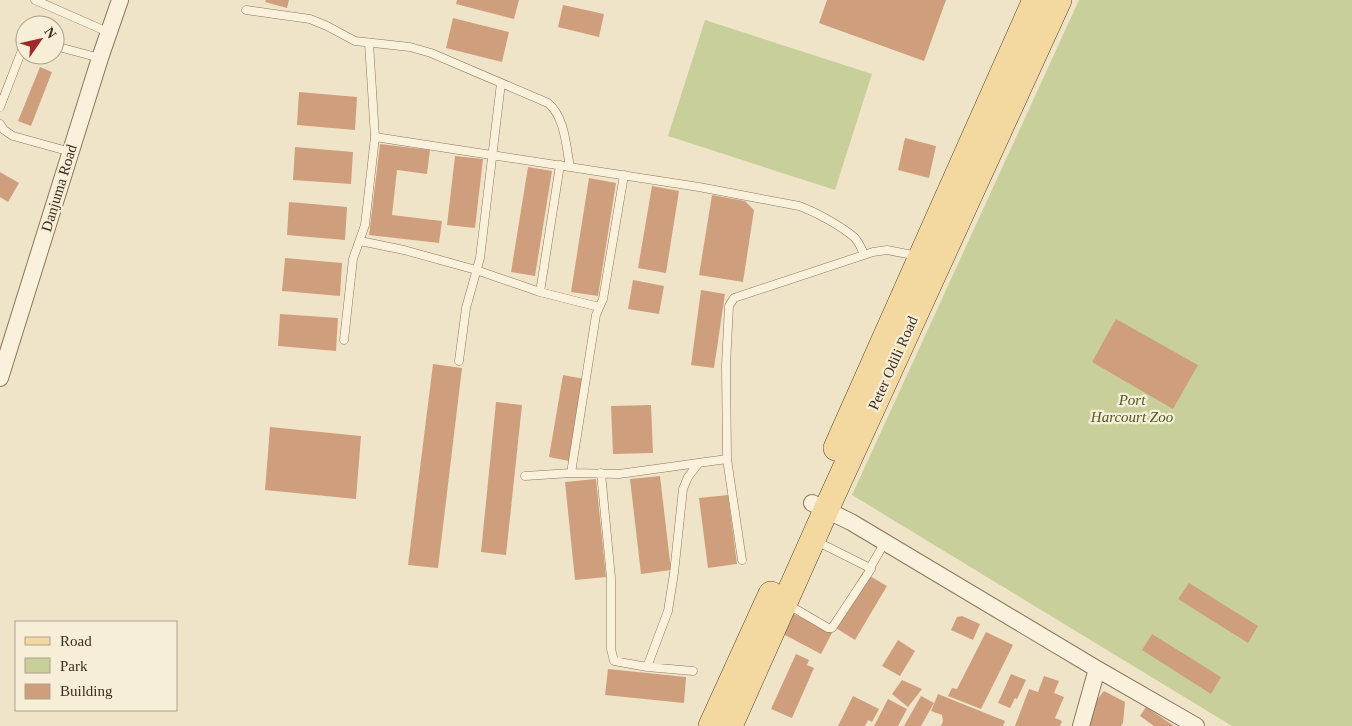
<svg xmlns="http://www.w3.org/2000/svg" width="1352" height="726" viewBox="0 0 1352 726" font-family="Georgia,serif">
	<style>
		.green { fill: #c9cf9b }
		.building { fill: #cf9f7d }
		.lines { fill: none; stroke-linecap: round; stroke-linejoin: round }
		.lane-casing { stroke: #8d765c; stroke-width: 9 }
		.street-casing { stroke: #8d765c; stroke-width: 18 }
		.primary-casing { stroke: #5b4430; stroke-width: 26 }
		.lane { stroke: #faf1dc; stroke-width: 8 }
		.street { stroke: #faf1dc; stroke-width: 16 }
		.primary { stroke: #f3d9a0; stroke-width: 25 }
		.labels { text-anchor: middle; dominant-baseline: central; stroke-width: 4.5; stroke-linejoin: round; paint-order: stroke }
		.street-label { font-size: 15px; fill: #3d2e20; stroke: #f7eed8 }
		.park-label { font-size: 15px; font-style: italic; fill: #4d5a26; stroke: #f7eed8 }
	</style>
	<rect width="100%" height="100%" fill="#f0e4c8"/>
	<path class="green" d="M1079,0h273v726h-120l-380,-231z
		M705,20l167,54 -37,116 -167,-54z"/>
	<path class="building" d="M266,0h23l-2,8 -22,-6z
		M457,0h62l-5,19 -58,-15z
		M827,0h119l-22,61 -105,-38z
		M563,5l41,9 -5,23 -41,-10z
		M453,18l56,14 -7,30 -56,-14z
		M40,67l12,5 -21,54 -13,-5z
		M299,92l58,5 -2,33 -58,-5z
		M905,138l31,8 -7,32 -31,-8z
		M380,144l50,6 -3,24 -30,-4 -5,45 50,6 -3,22 -70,-8z
		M295,147l58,5 -2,32 -58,-4z
		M455,156l28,3 -8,69 -28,-3z
		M528,167l24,4 -17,105 -24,-4z
		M0,172l19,11 -11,19 -8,-5z
		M589,178l27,5 -18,113 -27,-4z
		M652,186l27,5 -13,82 -28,-5z
		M712,195l33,6 9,9 -11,72 -44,-7z
		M289,202l58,5 -2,33 -58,-5z
		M285,258l57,5 -2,33 -58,-5z
		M633,280l31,6 -5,28 -31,-5z
		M701,290l24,4 -11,74 -23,-3z
		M280,314l58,4 -2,33 -58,-5z
		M1116,319l82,46 -25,44 -81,-47z
		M433,364l29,4 -24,200 -30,-3z
		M563,375l21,4 -15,82 -20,-4z
		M496,402l26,3 -16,150 -25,-3z
		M651,405l2,48 -40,1 -2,-48z
		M270,427l91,9 -5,63 -91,-9z
		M660,476l11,94 -30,4 -11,-95z
		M596,479l10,98 -31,3 -10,-98z
		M728,495l9,69 -29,4 -9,-70z
		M863,572l24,14 -32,54 -24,-15z
		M1189,583l69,43 -10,17 -70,-44z
		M794,614l38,19 -11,21 -38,-20z
		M962,616l18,8 -7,16 -22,-10 6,-13z
		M986,632l27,13 -32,64 -33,-13 4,-8 5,1z
		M1152,634l69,43 -10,17 -69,-44z
		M898,640l17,11 -15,25 -18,-10z
		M796,654l13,6 -2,5 7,3 -22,50 -21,-9z
		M608,669l78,8 -2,26 -79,-8z
		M1011,674l15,6 -9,19 -2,-1 -5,10 -12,-5z
		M1044,676l15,5 -5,12 10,4 -9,21 7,3 -2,5h-45l14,-37 9,3z
		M902,680l20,9 -14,18 -16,-13z
		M1104,691l21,11 -2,21 -2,3h-32l6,-24z
		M938,694l67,27 -2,5h-62l2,-5 -1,-6 -11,-4z
		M853,696l26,13 -7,13 -4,-2 -3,6h-27z
		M921,696l13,7 -13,23h-17z
		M888,699l19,10 -9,17h-24z
		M1146,707l28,19h-20l-14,-10z"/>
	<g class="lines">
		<defs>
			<path id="lane" d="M35,0l75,33
				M246,10l64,9 17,7 28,15 55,6 21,6 117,50c17,14 18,43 22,64
				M55,46l45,12
				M0,107l22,-57 3,-2
				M0,124l4,6 9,6 58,16
				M375,137l324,50 100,19c17,6 42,20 55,31 5,5 7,11 10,17
				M360,241l44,9 72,20 64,22 59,15
				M540,292l20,-127
				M344,340l9,-81 12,-34 10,-88 -6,-94
				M459,361l7,-53 14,-50 21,-175
				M571,473l25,-158 7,-16 21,-124
				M601,473l10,105v71l3,12 33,6 46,4
				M525,476l46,-3 48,1 108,-15
				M816,541l54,27
				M742,560l-15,-101 -1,-94 3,-59 5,-8 139,-46 14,-2 31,6
				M787,604l41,24h4l39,-59 -1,-1 15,-26
				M647,667l21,-56 6,-38 9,-84 5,-12 10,-13"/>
			<path id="street" d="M0,378l100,-320 20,-58
				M812,503l39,19 246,147 99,57
				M1081,726l16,-57"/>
			<path id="primary" d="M836,448l199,-448
				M711,726l60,-132
				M730,726l96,-216 233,-510"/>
		</defs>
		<use href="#lane" class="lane-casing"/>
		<use href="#street" class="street-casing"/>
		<use href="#primary" class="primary-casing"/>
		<use href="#lane" class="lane"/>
		<use href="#street" class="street"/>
		<use href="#primary" class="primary"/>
	</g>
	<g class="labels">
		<g class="street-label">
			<text transform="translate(59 188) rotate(-73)">Danjuma Road</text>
			<text transform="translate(893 363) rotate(-66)">Peter Odili Road</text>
		</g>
		<g class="park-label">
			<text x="1132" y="400">Port<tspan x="1132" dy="17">Harcourt Zoo</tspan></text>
		</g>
	</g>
	<rect x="15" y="621" width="162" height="90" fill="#f7eed8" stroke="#ada18e"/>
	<rect x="25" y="637" width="25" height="8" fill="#f3d9a0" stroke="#ada18e"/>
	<text x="60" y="646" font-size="15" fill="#3d2e20">Road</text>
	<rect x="25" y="658" width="25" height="15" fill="#c9cf9b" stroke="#ada18e"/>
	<text x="60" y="671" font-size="15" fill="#3d2e20">Park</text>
	<rect x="25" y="684" width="25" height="15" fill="#cf9f7d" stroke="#ada18e"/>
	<text x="60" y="696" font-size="15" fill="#3d2e20">Building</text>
	<g transform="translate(40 40) rotate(56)"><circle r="24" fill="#f7eed8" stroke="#ada18e"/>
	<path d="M0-4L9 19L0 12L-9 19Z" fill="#9e2a2b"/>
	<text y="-8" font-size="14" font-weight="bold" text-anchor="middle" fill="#3d2e20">N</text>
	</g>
</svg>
